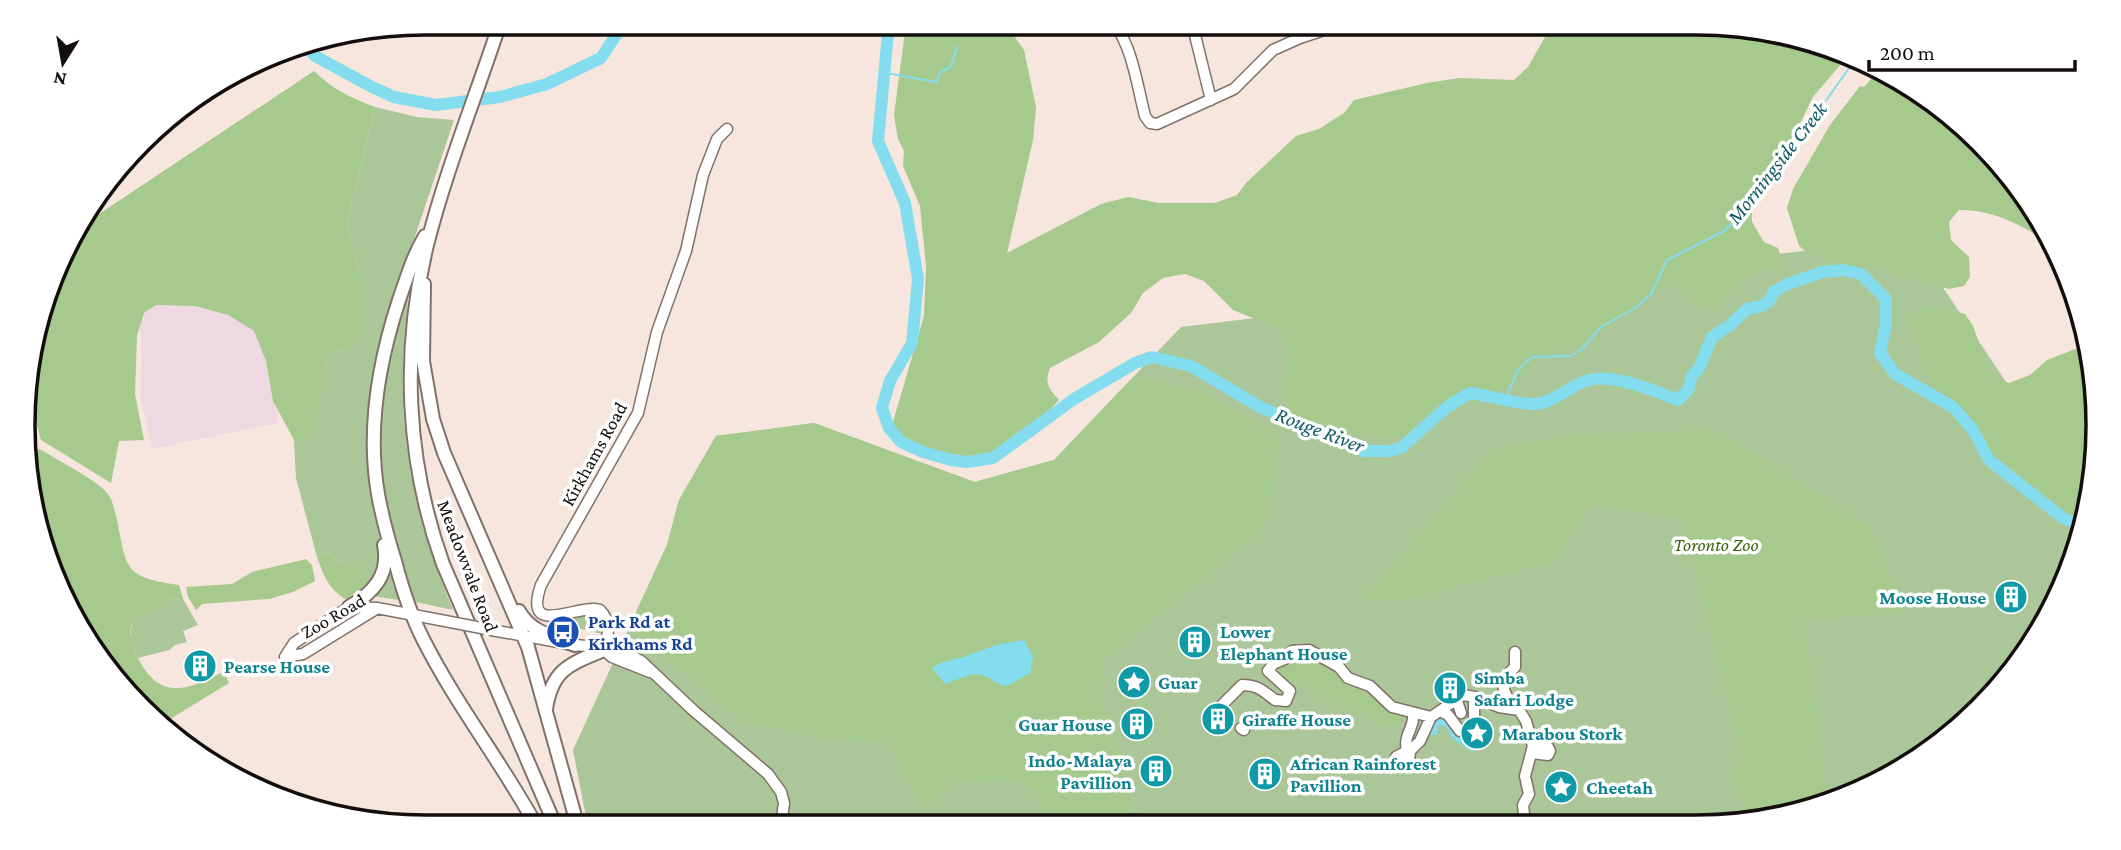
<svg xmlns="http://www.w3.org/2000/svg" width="2121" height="850" viewBox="0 0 2121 850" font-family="'Crimson Pro',serif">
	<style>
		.industrial { fill: #f0d8e3 }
		.green { fill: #abc699 }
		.forest { fill: #a6c98d }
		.water { fill: #84ddee }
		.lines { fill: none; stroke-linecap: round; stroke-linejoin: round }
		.stream { stroke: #84ddee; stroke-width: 2 }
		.river { stroke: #84ddee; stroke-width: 12 }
		.minor-casing { stroke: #817269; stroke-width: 13 }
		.major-casing { stroke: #817269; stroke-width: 16 }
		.minor { stroke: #fff; stroke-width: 10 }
		.major { stroke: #fff; stroke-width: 12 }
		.minor-bridge-casing { stroke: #817269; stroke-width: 13; stroke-linecap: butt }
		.minor-bridge { stroke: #fff; stroke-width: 10 }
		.labels { text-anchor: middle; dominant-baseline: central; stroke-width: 7; stroke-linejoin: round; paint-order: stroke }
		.street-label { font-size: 19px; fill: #130e0b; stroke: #fff }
		.park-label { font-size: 19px; font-style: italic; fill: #3a620d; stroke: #fff }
		.culture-label { font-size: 19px; font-weight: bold; fill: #0d838f; stroke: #fff; text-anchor: start }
		.transit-label { font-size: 19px; font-weight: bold; fill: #164399; stroke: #fff; text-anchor: start }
		.water-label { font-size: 21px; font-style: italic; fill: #0c5a66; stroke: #fff }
		.rim { fill: none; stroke: #130e0b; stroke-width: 3.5 }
	</style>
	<rect width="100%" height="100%" fill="#f7e6dd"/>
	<path class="industrial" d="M156,305l39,1 33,9 26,16 12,30 13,62 -127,26 -12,-54 2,-31 -2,-38 5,-13z"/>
	<path class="green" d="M375,107l42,10 37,3 -55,164 -28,184 1,35 11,51v9l-14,24 -14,-24 -3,4 -15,-5 -8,-9 -12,4 -21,-79 -2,-38 9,5 14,-29 9,-59 8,-5 15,-4 13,-65 -15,-60z
		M1910,238l174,261 -7,55 -47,95 -69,79 -111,68 -101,28 -1161,3 -15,-77 94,-205 12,-45 37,-64 98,-13 161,59 79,-22 127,-133z
		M404,299l4,1c-14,117 0,202 45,310l-42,-9c-7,-26 -15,-52 -21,-78 -18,-77 -7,-149 14,-224z
		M389,564l6,15 -3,1 7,20 -27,-4z
		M183,599l15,26 -15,6 4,11 -12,3 -6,5 -31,8 -8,-18 2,-18 38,-22z
		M594,613l5,3 6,10 -3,8 -45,-11z"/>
	<path class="forest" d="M831,23h51v10z
		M902,23h103l19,27 12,57 -3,33 -26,113 94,-49 27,-7 31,6h56l22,-8 9,-12 50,-47 23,-7 25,-16 10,-13 73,-17 32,-5 55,2 14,-13 25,-44h143l129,21 22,13 -34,40 -29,59 -32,43v23l12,20 14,6 4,12 -3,10c-30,-5 -47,18 -64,40 -19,-4 -31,-19 -49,-24l-28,14 -22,23 -27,17 -33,12 -27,15 -18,20 -10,-2 -13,10 -39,12c-4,5 -6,13 -11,17 -36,28 -116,4 -153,-11v-27l4,-28 -2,-18 -12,-13 -42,-17 -29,-29 -19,-7 -22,4 -20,15 -12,20 -32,29 -49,26c-6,15 -1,21 9,32 -14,14 -43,50 -60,56 -32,13 -68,-3 -98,-11l-4,-4 -4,-19 31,-106 2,-50 -6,-60 -17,-40 1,-15 -6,-12 -4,-24 11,-83z
		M314,71c18,18 37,27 61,36l-28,116 15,60 3,32 -3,15 -13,18 -15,4 -8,5c-4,24 -4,72 -23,88l-9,-5 -21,-39 -7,-40 -12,-30 -26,-16 -33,-9 -39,-1 -12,8 -7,23 -2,58 9,46 -25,1 -8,42 -70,-43 -10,-38 -4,-1 -1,-29 49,-142z
		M1876,74l85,48 96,125 1,4c-27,-22 -63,-42 -99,-41l-10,12 2,18 18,17 1,20 -6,9 -15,3 -51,-13 -12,-7 -40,-5 -36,-9 -11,-9 -12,-38 6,-19 37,-64 30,-39 4,1z
		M1937,307l28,7 8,12 15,42 11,12 10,3 21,-8 17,-15 36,-14 14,52 -17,133 -6,3 -58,-61 -61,-52 -32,-53 -9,-38 -12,-14 17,-7z
		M1134,376l71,18 75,42 -15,91 -162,134 -1,42 21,57 10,65 -86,1 -11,-34 -21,-12 -58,1 -31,26 -19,-25 -18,-40 -68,-4 -80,-17 -112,-94 38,-82 12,-45 37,-64 98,-13 160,59 80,-22z
		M1717,430l154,97 34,87 -101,5 24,183 -78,22 -18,-49 10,-15 -60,-241 -92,-14 -33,56 -154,39 -41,1 131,-153 90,-14z
		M40,449c17,11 57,31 68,45 5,7 7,18 9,26 10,50 7,57 62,65l4,14 -13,1 -38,22c-4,15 0,24 7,38 21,41 51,30 85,11l5,12 -67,41 -72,-76 -59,-144 -2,-52z
		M329,553l8,9 15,5 4,-5 13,25 -22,13c-19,-11 -23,-24 -30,-43z
		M306,559l6,6 3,16 -22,11 -24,7 -67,5 -6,6 -8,-13 -2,-10 46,-3 20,-12z
		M1303,653l33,17 11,15 25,9 35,20 -10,13c-15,0 -21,-1 -30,-14h-15l-9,-4 -67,-35 2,-8z"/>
	<path class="water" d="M882,23h20l2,14 -22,-4z
		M1024,640l9,17 -3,16 -23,13c-11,-2 -12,-6 -22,-10 -13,-6 -27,4 -40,8l-13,-16 8,-5 24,-6 32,-12z
		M1445,715l22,23 9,-16 8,-4 3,1c-1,13 -4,26 -15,33l-20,-14 -7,-12 -7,-1 -1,10h-9l1,-8 7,-11z"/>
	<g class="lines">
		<path class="stream" d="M886,73l50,9 5,-11 9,-3 7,-21
			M1505,399l13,-29 14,-13 39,-1 11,-7 19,-22 36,-20 14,-13 16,-34 57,-29 17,-15 26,-32 87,-123"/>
		<path class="river" d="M889,23l-11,118 27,62 13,76 -6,64 -22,38 -8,27 7,20 12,14 22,10 28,8 16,2 26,-4 81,-59 61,-36 17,-6 39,9 69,41 104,44h25l12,-3 46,-41 23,-14c16,2 51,12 64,11 21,-1 36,-19 55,-24 23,-7 67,11 89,20l11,-11 2,-11 9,-12 12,-29 17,-11 18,-17 15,-3 7,-5 5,-9 11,-7 37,-13 21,-2 18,4 25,25v24l-6,30 15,21 58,33 20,23 16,30 74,58 18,7
			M303,43l12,13 57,31 22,10 42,8 64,-8 47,-13 54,-26 23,-35"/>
		<defs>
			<path id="minor" d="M1114,23c19,26 23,62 31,93l5,7 7,1 77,-35 39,-39 27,-12 45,-15
				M1192,23l19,77
				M497,631l78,14 42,4 24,12 53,50 74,63 13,18 3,11 -3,23
				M604,650c4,-15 8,-28 -4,-40 -22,-7 -78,30 -59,-25l97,-172 19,-81 29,-81 17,-76 14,-36 10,-10
				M604,650l8,7 38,15
				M285,657l9,-14 55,-36 28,1 63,12
				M285,657l18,-3 73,-45
				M1456,698l5,15
				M1221,706l21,-21c16,0 21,6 33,15l11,1 4,-10 -22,-20 5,-7 12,-5 7,-8 17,-1 30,17 9,11 22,8 22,21 39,10 32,-22 12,2 24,10 20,3 7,11 7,25 -8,30 4,18 -6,11 2,19
				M1513,709c-8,-19 -18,-24 2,-42v-15
				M1440,711l8,4 12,16 11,-1c6,-10 1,-22 4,-33
				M1413,713c2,16 -10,20 -6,38h3l10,-10 11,-24
				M1241,728l3,2
				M1407,751l-11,6v7l10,2 3,-4 1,-11
				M1532,753l16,2 2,-4 -2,-4 -15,-1
				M1117,825l12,-5 22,1 4,4
				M1198,825h4"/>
			<path id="major" d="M500,23c-24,73 -54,147 -73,222 -26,107 -21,216 16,319l113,263
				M425,236c-12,20 -18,41 -26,64 -20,61 -32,130 -21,194 4,22 10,45 17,67 7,27 16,55 29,80 33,65 78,122 113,186
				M424,284l-1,77 10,58 11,34 84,194 50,180
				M349,607c24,-14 41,-32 35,-62
				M519,611c11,21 35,26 56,34
				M546,709c6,-40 24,-45 58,-59"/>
		</defs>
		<use href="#minor" class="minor-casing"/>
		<use href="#major" class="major-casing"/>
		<use href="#minor" class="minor"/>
		<use href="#major" class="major"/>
		<defs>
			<path id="minor-bridge" d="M440,620l57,11"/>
		</defs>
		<use href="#minor-bridge" class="minor-bridge-casing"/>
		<use href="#minor-bridge" class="minor-bridge"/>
	</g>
	<defs>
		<symbol id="building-disc" viewBox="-11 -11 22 22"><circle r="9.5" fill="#0f9aa8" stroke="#fff"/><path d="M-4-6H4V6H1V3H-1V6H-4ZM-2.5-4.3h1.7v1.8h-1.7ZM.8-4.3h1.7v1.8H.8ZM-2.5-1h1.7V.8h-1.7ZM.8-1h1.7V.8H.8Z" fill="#fff"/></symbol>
		<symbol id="bus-disc" viewBox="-11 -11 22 22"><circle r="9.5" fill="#1a4fb4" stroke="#fff"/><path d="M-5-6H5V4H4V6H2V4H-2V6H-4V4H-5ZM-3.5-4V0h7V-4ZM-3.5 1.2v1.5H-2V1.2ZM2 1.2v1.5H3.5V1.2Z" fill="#fff"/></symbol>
		<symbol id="sight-disc" viewBox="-11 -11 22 22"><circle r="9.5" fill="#0f9aa8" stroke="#fff"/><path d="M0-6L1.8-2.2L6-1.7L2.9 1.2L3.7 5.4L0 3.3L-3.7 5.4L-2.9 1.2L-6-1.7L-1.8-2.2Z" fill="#fff"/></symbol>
	</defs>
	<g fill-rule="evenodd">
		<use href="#building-disc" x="1992" y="578" width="38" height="38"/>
		<use href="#bus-disc" x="544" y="613" width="38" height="38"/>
		<use href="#building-disc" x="1176" y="623" width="38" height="38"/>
		<use href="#building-disc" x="181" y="647" width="38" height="38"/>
		<use href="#sight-disc" x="1115" y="663" width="38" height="38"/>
		<use href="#building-disc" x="1431" y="669" width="38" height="38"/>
		<use href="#building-disc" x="1199" y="700" width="38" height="38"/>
		<use href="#building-disc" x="1118" y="705" width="38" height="38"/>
		<use href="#sight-disc" x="1458" y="714" width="38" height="38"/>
		<use href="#building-disc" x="1137" y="752" width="38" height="38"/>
		<use href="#building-disc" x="1246" y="755" width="38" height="38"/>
		<use href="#sight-disc" x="1542" y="768" width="38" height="38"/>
	</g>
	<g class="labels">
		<g class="street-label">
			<text transform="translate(594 454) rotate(-61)">Kirkhams Road</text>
			<text transform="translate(468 566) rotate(69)">Meadowvale Road</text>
			<text transform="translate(333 616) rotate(-30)">Zoo Road</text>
		</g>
		<g class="park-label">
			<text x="1716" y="544">Toronto Zoo</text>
		</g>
		<g class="culture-label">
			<text x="1986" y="597" text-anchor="end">Moose House</text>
			<text x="1220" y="631">Lower<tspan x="1220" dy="22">Elephant House</tspan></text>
			<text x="224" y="666">Pearse House</text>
			<text x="1474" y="677">Simba<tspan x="1474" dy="22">Safari Lodge</tspan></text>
			<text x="1158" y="682">Guar</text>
			<text x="1242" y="719">Giraffe House</text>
			<text x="1112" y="724" text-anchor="end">Guar House</text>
			<text x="1502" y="733">Marabou Stork</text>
			<text x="1132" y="760" text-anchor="end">Indo-Malaya<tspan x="1132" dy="22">Pavillion</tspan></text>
			<text x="1290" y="763">African Rainforest<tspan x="1290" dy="22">Pavillion</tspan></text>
			<text x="1586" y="787">Cheetah</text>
		</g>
		<g class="transit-label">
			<text x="588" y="621">Park Rd at<tspan x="588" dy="22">Kirkhams Rd</tspan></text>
		</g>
		<g class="water-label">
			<text transform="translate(1777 163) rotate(-52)">Morningside Creek</text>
			<text transform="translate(1320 430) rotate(21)">Rouge River</text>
		</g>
	</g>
	<path d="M0 0H2121V850H0ZM425 35H1696A390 390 0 0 1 2086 425V425A390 390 0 0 1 1696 815H425A390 390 0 0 1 35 425V425A390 390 0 0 1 425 35Z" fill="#fff" fill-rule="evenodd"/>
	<path class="rim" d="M425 35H1696A390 390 0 0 1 2086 425V425A390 390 0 0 1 1696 815H425A390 390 0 0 1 35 425V425A390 390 0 0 1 425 35Z"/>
	<g transform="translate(63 63) rotate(191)" stroke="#ffffff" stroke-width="5" paint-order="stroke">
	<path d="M0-5L12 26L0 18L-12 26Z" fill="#130e0b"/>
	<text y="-10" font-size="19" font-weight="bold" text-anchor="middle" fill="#130e0b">N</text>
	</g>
	<path d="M1869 60v10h206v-10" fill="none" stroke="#130e0b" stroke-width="3.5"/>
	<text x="1880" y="60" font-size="21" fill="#130e0b" stroke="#ffffff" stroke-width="5" paint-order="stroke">200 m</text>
</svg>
